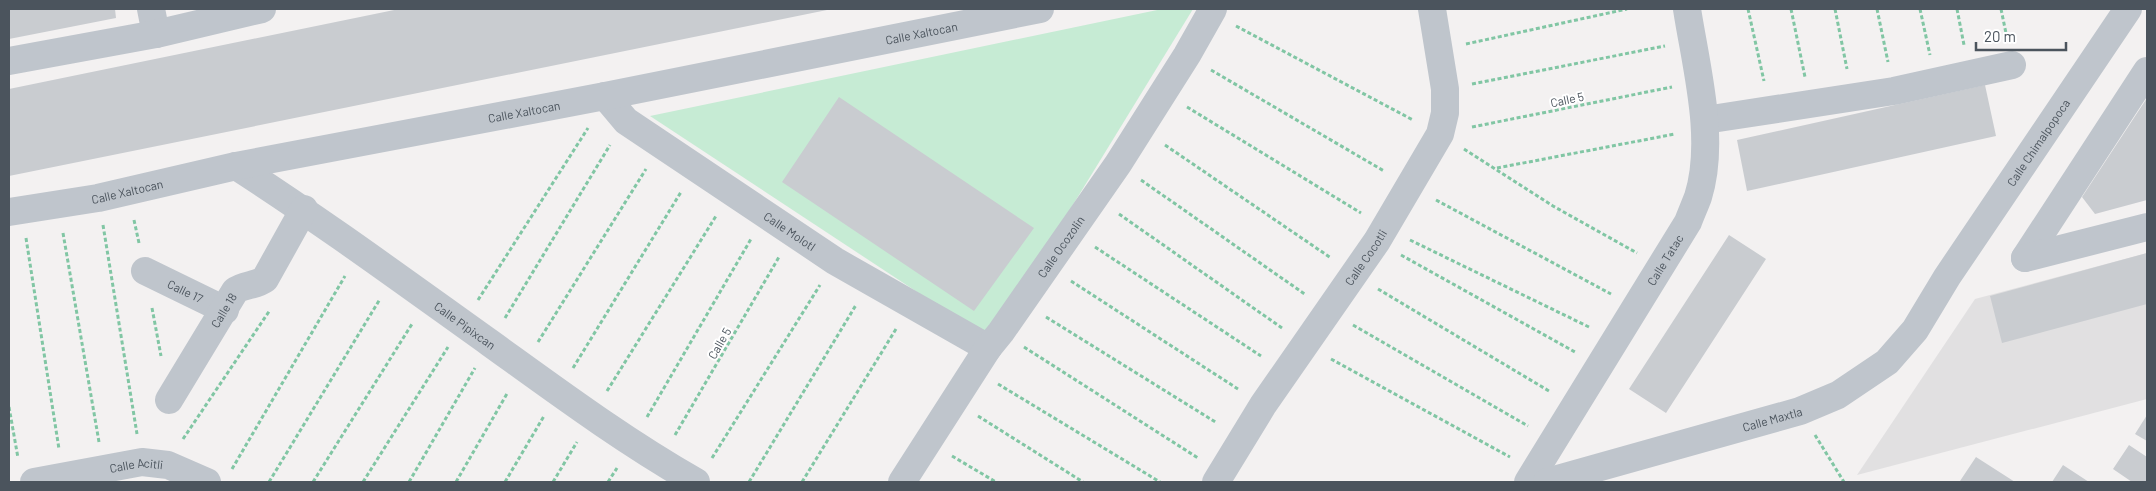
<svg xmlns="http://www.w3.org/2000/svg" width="2156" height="491" viewBox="0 0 2156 491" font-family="Barlow,sans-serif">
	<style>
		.education { fill: #e1e0e1 }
		.green { fill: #c6ebd4 }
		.building { fill: #c9ccd0 }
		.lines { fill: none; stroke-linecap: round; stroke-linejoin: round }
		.path { stroke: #81c6a4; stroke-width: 3; stroke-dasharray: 4 2.5; stroke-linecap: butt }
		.minor { stroke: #bfc5cc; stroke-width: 28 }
		.labels { text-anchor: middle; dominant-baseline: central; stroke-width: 4; stroke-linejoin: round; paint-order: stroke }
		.street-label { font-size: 12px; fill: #4b545d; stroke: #fff }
	</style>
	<rect width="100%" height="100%" fill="#f3f1f1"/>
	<path class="education" d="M2147,253v146l-290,76 118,-176z"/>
	<path class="green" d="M1162,9h31l-203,331 -340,-224z"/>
	<path class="building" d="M9,9h106l1,9 -107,21z
		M399,9h428v1l-818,166v-87z
		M1985,85l11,51 -249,55 -10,-51z
		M839,97l195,131 -60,83 -192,-129z
		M2147,98v102l-52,14 -13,-17z
		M1729,235l37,24 -100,154 -37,-24z
		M2147,253v51l-145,39 -12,-47z
		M2147,415v26l-12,-7z
		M2129,445l18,12v25h-15l-19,-13z
		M1976,457l39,25h-53l-2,-1z
		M2063,465l26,17h-37z"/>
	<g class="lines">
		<path class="path" d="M1748,9l16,72
			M1791,9l14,68
			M1835,9l12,60
			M1877,9l11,53
			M1920,9l10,46
			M1957,9l7,36
			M2001,9l6,29
			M1236,26l177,94
			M1466,44l161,-35
			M1211,70l173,101
			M1472,84l193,-38
			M1187,107l174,106
			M1472,127l200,-40
			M1165,145l166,113
			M1464,149l89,57 84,47
			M1497,168l178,-34
			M1141,180l165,115
			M1436,200l175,94
			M1119,214l163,114
			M134,220l5,23
			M103,225l34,209
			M63,233l36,209
			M26,238l33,211
			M1410,240l179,87
			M1095,247l166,109
			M1401,255l174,97
			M1071,281l167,108
			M1378,289l171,102
			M478,300l110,-172
			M152,308l9,48
			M1046,317l171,106
			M505,318l105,-173
			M1353,325l175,101
			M538,342l108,-173
			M1024,347l174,111
			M1331,359l179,98
			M573,368l108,-176
			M998,384l162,98
			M607,391l109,-175
			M9,407l9,51
			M978,416l105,66
			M647,417l104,-178
			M675,435l104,-178
			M1815,435l29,47
			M183,439l87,-129
			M952,456l44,26
			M712,458l108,-173
			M232,469l113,-193
			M269,482l111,-183
			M313,482l99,-158
			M363,482l85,-135
			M409,482l66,-114
			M456,482l52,-90
			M505,482l39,-66
			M553,482l24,-40
			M608,482l9,-14
			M749,482l107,-177
			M802,482l94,-153"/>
		<g class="minor">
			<path d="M151,9l5,25"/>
			<path d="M9,61l147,-27 106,-25"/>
			<path id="s1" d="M605,96l21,25 209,140 153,87"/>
			<path d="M1705,120l189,-29 118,-26"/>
			<path id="s2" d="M236,166c87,56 170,117 254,177 68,49 134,98 206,139"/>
			<path id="s3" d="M9,212l89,-14 138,-32 369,-70 435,-87"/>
			<path d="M2025,258l122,-187"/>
			<path d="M2025,258l122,-31"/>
			<path id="s4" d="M145,271l80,39"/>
			<path id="s5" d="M169,400l66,-109c9,-7 21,-5 30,-12l39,-70"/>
			<path id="s6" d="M34,482l108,-20 26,3 39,17"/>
			<path id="s7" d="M902,482l86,-134 13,-16 117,-168 69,-109 26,-46"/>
			<path id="s8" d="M1216,482l47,-77 114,-164 63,-107 5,-21v-24l-13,-80"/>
			<path id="s9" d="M1528,482l160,-260c3,-8 7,-17 10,-25 18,-57 -2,-130 -11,-188"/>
			<path id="s10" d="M1547,482l253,-71 38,-16 49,-33 28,-32 32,-53 181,-268"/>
		</g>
	</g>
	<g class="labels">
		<g class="street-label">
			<text stroke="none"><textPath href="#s3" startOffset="930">Calle Xaltocan</textPath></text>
			<text transform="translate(1567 99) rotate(-12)">Calle 5</text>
			<text stroke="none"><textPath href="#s3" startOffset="525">Calle Xaltocan</textPath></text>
			<text stroke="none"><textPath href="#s10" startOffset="630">Calle Chimalpopoca</textPath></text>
			<text stroke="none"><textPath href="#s3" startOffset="120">Calle Xaltocan</textPath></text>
			<text stroke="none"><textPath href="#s1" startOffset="230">Calle Molotl</textPath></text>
			<text stroke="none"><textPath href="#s7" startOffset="284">Calle Ocozolin</textPath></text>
			<text stroke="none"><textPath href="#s8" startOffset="270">Calle Cocotli</textPath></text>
			<text stroke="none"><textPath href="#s9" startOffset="261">Calle Tatac</textPath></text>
			<text stroke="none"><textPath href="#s4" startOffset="45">Calle 17</textPath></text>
			<text stroke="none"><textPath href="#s5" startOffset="105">Calle 18</textPath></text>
			<text stroke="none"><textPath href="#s2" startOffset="279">Calle Pipixcan</textPath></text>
			<text transform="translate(719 343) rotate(-60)">Calle 5</text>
			<text stroke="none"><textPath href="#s10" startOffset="234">Calle Maxtla</textPath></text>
			<text stroke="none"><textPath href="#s6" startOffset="104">Calle Acitli</textPath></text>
		</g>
	</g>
	<rect width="2156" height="491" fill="none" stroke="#4b545d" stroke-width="20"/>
	<path d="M1976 42v8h90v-8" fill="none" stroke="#4b545d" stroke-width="2.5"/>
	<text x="1984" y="42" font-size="15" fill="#4b545d" stroke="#ffffff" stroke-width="4" paint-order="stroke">20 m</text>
</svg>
